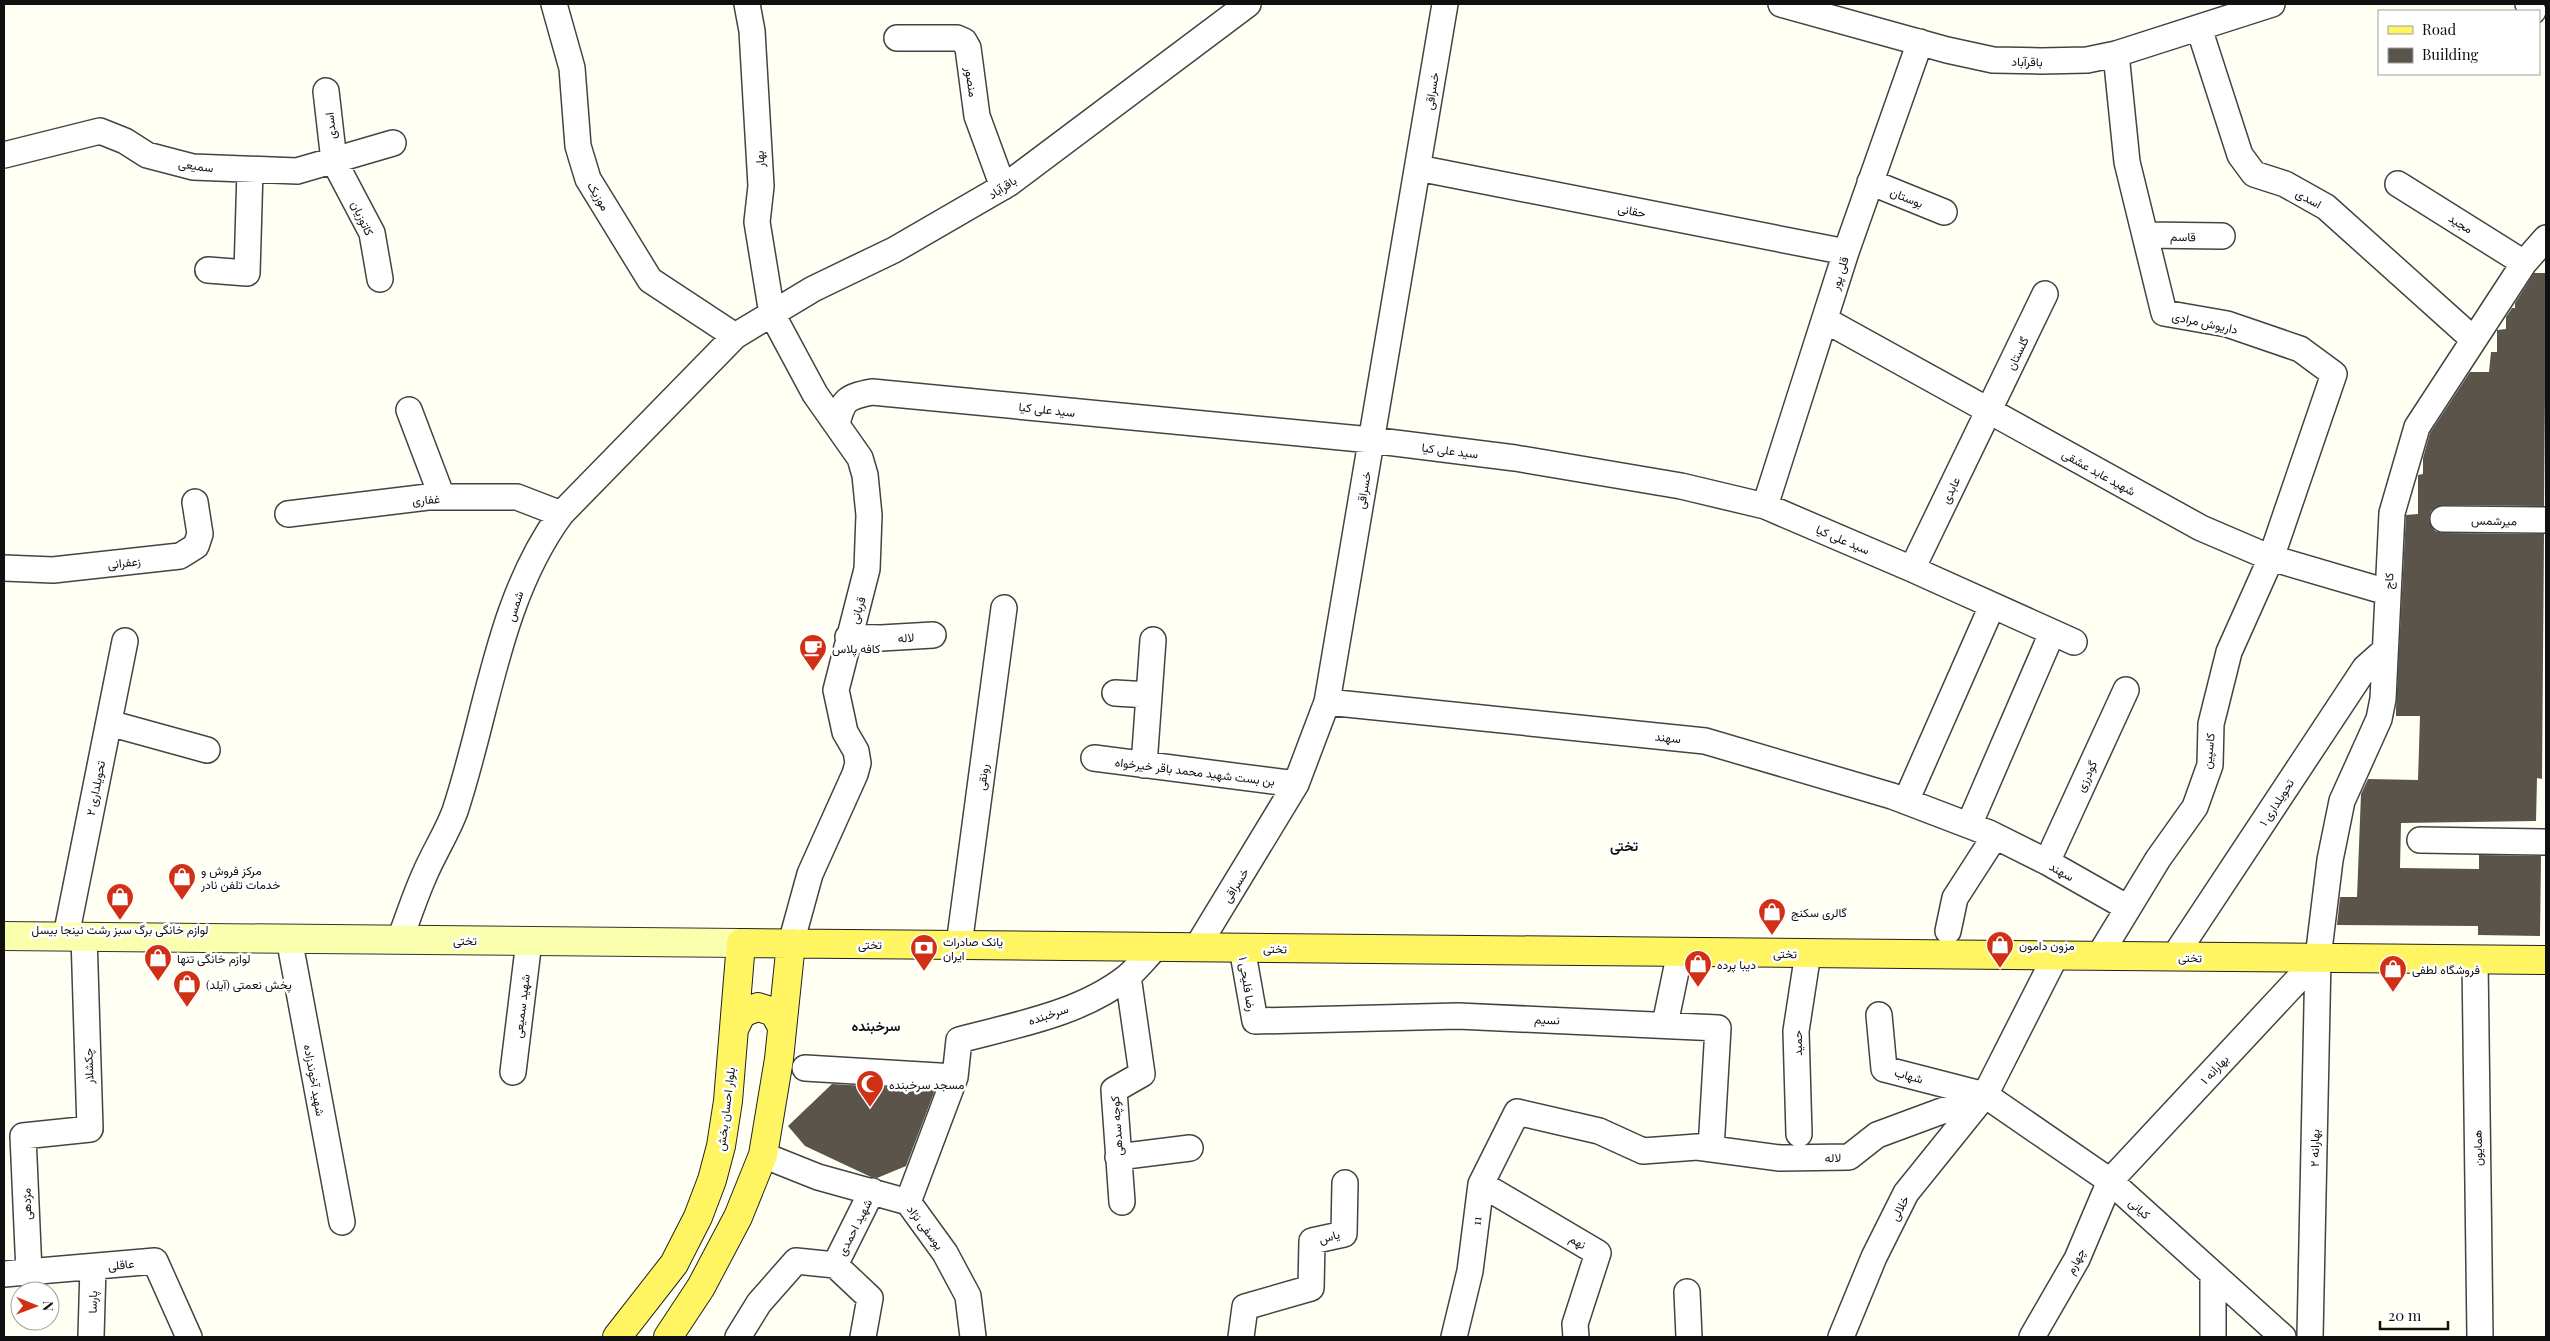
<svg xmlns="http://www.w3.org/2000/svg" width="2550" height="1341" viewBox="0 0 2550 1341" font-family="'Playfair Display',Vazirmatn,serif">
	<style>
		.building { fill: #5a544b }
		.lines { fill: none; stroke-linecap: round; stroke-linejoin: round }
		.minor-casing { stroke: #434343; stroke-width: 28 }
		.secondary-casing { stroke: #323232; stroke-width: 30 }
		.primary-casing { stroke: #212121; stroke-width: 30 }
		.minor { stroke: #fff; stroke-width: 25 }
		.secondary { stroke: #faffae; stroke-width: 28 }
		.primary { stroke: #fff563; stroke-width: 28 }
		.labels { text-anchor: middle; dominant-baseline: central; stroke-width: 5; stroke-linejoin: round; paint-order: stroke }
		.street-label { font-size: 12px; fill: #101010; stroke: #fff }
		.poi-label { font-size: 12px; fill: #101010; stroke: #fff; text-anchor: start }
		.neighbourhood-label { font-size: 14px; font-weight: bold; fill: #101010; stroke: #fff }
	</style>
	<rect width="100%" height="100%" fill="#fffff3"/>
	<path class="building" d="M2534,273h11l1,16 -2,217 -101,-1 -12,6 -2,8 6,12 8,2 101,1 -2,245 -5,-1 -1,43 -135,2 -1,45 79,1v-14l62,1 -1,80 -62,-1v-9l-141,-1 3,-28h17l4,-103 7,-15 50,1 2,-64h-24v-7l10,-194 12,-1v-39l5,-1v-16l7,-25 40,-61h19l2,-20h6v-22l9,-1v-12l6,-9h3v-5z
		M832,1084l103,6 -29,76 -29,12 -6,-1 -66,-31 -17,-20z"/>
	<g class="lines">
		<defs>
			<path id="minor" d="M554,4l18,64 6,78 10,33 62,101 85,56
				M747,4l5,27 9,155 -4,36 15,92 43,80 45,64 5,17 4,40 -2,54 -31,121 9,42 11,19 2,12 -3,11 -45,100 -19,69
				M1781,4l166,46 46,10 48,1 46,-1 29,-6 156,-50
				M2528,4l5,7
				M2199,28l41,127 14,19 31,10 41,23 147,132
				M897,38h60l7,3 4,7 9,68 26,71
				M326,91l8,70 38,72 8,46
				M4,155l96,-24 25,10 22,14 46,12 104,4 96,-28
				M1418,168l428,84
				M1870,182l74,30
				M2398,184l126,79
				M2145,235l77,1
				M208,270l39,3 3,-103
				M1825,320l376,208 70,30 116,34
				M409,410l33,87
				M837,424c6,-25 10,-27 35,-32l499,48 144,18 166,28 84,20 147,63 162,73
				M1765,506l81,-254 74,-210
				M288,514l140,-17h89l44,17
				M2443,519l103,1
				M4,568l49,2 127,-14 16,-10 4,-12 -5,-32
				M1912,569l133,-275
				M848,637l33,1 52,-3
				M1115,693l34,2
				M1327,702l378,39 187,55 97,37 58,29 81,46
				M109,723l98,27
				M1094,758l202,26
				M1144,765l9,-125
				M1906,801l86,-195
				M1969,825l83,-192
				M2420,840l126,2
				M2047,862l79,-172
				M1948,931l7,-33 40,-62
				M66,936l59,-295
				M289,938l53,284
				M400,939c8,-21 15,-43 24,-63 9,-22 23,-43 31,-65 33,-99 43,-211 106,-297l174,-178 78,-47 81,-39 114,-66 240,-180
				M959,945l45,-337
				M1197,947l99,-163 31,-82 118,-698
				M1242,948l13,73 203,-5 260,12 -7,121
				M2099,956l59,-97 37,-52 15,-42 1,-41 18,-72 42,-94 63,-184 -34,-25 -73,-25 -63,-11 -37,-151 -11,-108
				M2174,957l191,-289 19,-17
				M2475,960l5,377
				M1879,1015l5,54 101,26 125,86 173,156
				M1665,1024l15,-72
				M805,1068l150,9
				M513,1072l16,-131
				M1799,1134l-3,-103 12,-78
				M763,1155l55,22 90,25 37,51 23,43 5,41
				M1118,1157l72,-9
				M1481,1184l117,69 -23,71 1,13
				M908,1202l47,-125 4,-37c56,-15 121,-26 168,-63 10,-8 19,-20 29,-30
				M1122,1202l-8,-112 28,-16 -14,-98
				M29,1272l-6,-136 67,-7 -6,-193
				M4,1274l151,-13 34,76
				M1687,1292l2,45
				M91,1337l2,-70
				M738,1337l21,-34 37,-42 39,4
				M863,1337l7,-39 -35,-33 37,-74
				M1241,1337l4,-30 66,-19 1,-47 32,-7 1,-51
				M1454,1337l16,-66 11,-87 36,-72 82,19 44,20 54,-4 83,11 69,-1 28,-22 108,-40
				M1841,1337l33,-80 32,-64 79,-98 71,-140
				M2032,1337l45,-78 33,-78 208,-223
				M2213,1337v-63
				M2310,1337l8,-379 12,-98 12,-59 37,-82 4,-20 9,-186 25,-86 107,-164 22,-25"/>
			<path id="secondary" d="M4,936l737,7"/>
			<path id="primary" d="M734,1029l8,-16 16,-6 16,5 8,15
				M617,1337l57,-73 24,-47 14,-37 9,-34 7,-45 13,-158 1805,17
				M668,1337l33,-50 37,-70 25,-62 16,-96 12,-116"/>
		</defs>
		<use href="#minor" class="minor-casing"/>
		<use href="#secondary" class="secondary-casing"/>
		<use href="#primary" class="primary-casing"/>
		<use href="#minor" class="minor"/>
		<use href="#secondary" class="secondary"/>
		<use href="#primary" class="primary"/>
	</g>
	<defs>
		<symbol id="cafe-pin" viewBox="-11 -11 22 30"><path d="M0 17L-7.5 6A9.5 9.5 0 1 1 7.5 6Z" fill="#d13017" stroke="#fff"/><path d="M-5.5-4.5H6V0H3Q3 3.5 0 3.5H-2.5Q-5.5 3.5-5.5 0ZM3-3.2v2h1.7v-2ZM-6 4.5H4V6H-6Z" fill="#fff"/></symbol>
		<symbol id="shop-pin" viewBox="-11 -11 22 30"><path d="M0 17L-7.5 6A9.5 9.5 0 1 1 7.5 6Z" fill="#d13017" stroke="#fff"/><path d="M-5-2.5h2.3a2.7 3.5 0 0 1 5.4 0H5L5.5 6h-11ZM-1.5-2.5h3a1.5 2.3 0 0 0-3 0Z" fill="#fff"/></symbol>
		<symbol id="bank-pin" viewBox="-11 -11 22 30"><path d="M0 17L-7.5 6A9.5 9.5 0 1 1 7.5 6Z" fill="#d13017" stroke="#fff"/><path d="M-6-4H6V4H-6ZM0-2.3a2.3 2.3 0 1 0 0 4.6a2.3 2.3 0 1 0 0-4.6Z" fill="#fff"/></symbol>
		<symbol id="mosque-pin" viewBox="-11 -11 22 30"><path d="M0 17L-7.5 6A9.5 9.5 0 1 1 7.5 6Z" fill="#d13017" stroke="#fff"/><path d="M3.5-4.9A6 6 0 1 0 3.5 4.9A5 5 0 1 1 3.5-4.9Z" fill="#fff"/></symbol>
	</defs>
	<g fill-rule="evenodd">
		<use href="#cafe-pin" x="797" y="632" width="32" height="43"/>
		<use href="#shop-pin" x="166" y="861" width="32" height="43"/>
		<use href="#shop-pin" x="104" y="881" width="32" height="43"/>
		<use href="#shop-pin" x="1756" y="896" width="32" height="43"/>
		<use href="#shop-pin" x="1984" y="929" width="32" height="43"/>
		<use href="#bank-pin" x="908" y="932" width="32" height="43"/>
		<use href="#shop-pin" x="142" y="942" width="32" height="43"/>
		<use href="#shop-pin" x="1682" y="948" width="32" height="43"/>
		<use href="#shop-pin" x="2377" y="953" width="32" height="43"/>
		<use href="#shop-pin" x="171" y="968" width="32" height="43"/>
		<use href="#mosque-pin" x="854" y="1068" width="32" height="43"/>
	</g>
	<g class="labels">
		<g class="street-label">
			<text transform="translate(2027 61) rotate(1)">باقرآباد</text>
			<text transform="translate(972 82) rotate(82)">منصور</text>
			<text transform="translate(1431 91) rotate(-81)">خسراقی</text>
			<text transform="translate(330 126) rotate(-97)">اسدی</text>
			<text transform="translate(759 159) rotate(-93)">بهار</text>
			<text transform="translate(196 165) rotate(8)">سمیعی</text>
			<text transform="translate(1002 187) rotate(-33)">باقرآباد</text>
			<text transform="translate(599 196) rotate(59)">موزیک</text>
			<text transform="translate(1907 197) rotate(22)">بوستان</text>
			<text transform="translate(2309 198) rotate(29)">اسدی</text>
			<text transform="translate(1632 210) rotate(11)">حقانی</text>
			<text transform="translate(363 218) rotate(65)">کاتوزیان</text>
			<text transform="translate(2461 223) rotate(32)">مجید</text>
			<text transform="translate(2183 236) rotate(1)">قاسم</text>
			<text transform="translate(1839 273) rotate(-73)">قلی پور</text>
			<text transform="translate(2205 322) rotate(12)">داریوش مرادی</text>
			<text transform="translate(2017 353) rotate(-64)">گلستان</text>
			<text transform="translate(1047 409) rotate(6)">سید علی کیا</text>
			<text transform="translate(1450 450) rotate(7)">سید علی کیا</text>
			<text transform="translate(2099 472) rotate(29)">شهید عابد عشقی</text>
			<text transform="translate(1363 490) rotate(-80)">خسراقی</text>
			<text transform="translate(1950 490) rotate(-64)">عابدی</text>
			<text transform="translate(426 499) rotate(-4)">غفاری</text>
			<text transform="translate(2494 520) rotate(1)">میرشمس</text>
			<text transform="translate(1843 539) rotate(23)">سید علی کیا</text>
			<text transform="translate(124 562) rotate(-6)">زعفرانی</text>
			<text transform="translate(2388 581) rotate(-87)">کاج</text>
			<text transform="translate(514 606) rotate(-72)">شمس</text>
			<text transform="translate(857 610) rotate(-73)">قربانی</text>
			<text transform="translate(906 637) rotate(-4)">لاله</text>
			<text transform="translate(1668 737) rotate(6)">سهند</text>
			<text transform="translate(2208 751) rotate(-84)">کاسپین</text>
			<text transform="translate(1195 771) rotate(7)">بن بست شهید محمد باقر خیرخواه</text>
			<text transform="translate(2086 776) rotate(-65)">گودرزی</text>
			<text transform="translate(982 777) rotate(-83)">رونقی</text>
			<text transform="translate(95 788) rotate(-79)">تحویلداری ۲</text>
			<text transform="translate(2276 802) rotate(-57)">تحویلداری ۱</text>
			<text transform="translate(2062 871) rotate(29)">سهند</text>
			<text transform="translate(1235 885) rotate(-58)">خسراقی</text>
			<text x="465" y="940">تختی</text>
			<text x="870" y="944">تختی</text>
			<text transform="translate(1275 948) rotate(1)">تختی</text>
			<text transform="translate(1785 953) rotate(1)">تختی</text>
			<text transform="translate(2190 957) rotate(1)">تختی</text>
			<text transform="translate(1248 984) rotate(81)">رضا فلیحی ۱</text>
			<text transform="translate(521 1006) rotate(-83)">شهید سمیعی</text>
			<text transform="translate(1048 1014) rotate(-18)">سرخبنده</text>
			<text transform="translate(1547 1019) rotate(2)">نسیم</text>
			<text transform="translate(1797 1043) rotate(-90)">حمید</text>
			<text transform="translate(88 1066) rotate(-92)">چکشلار</text>
			<text transform="translate(2214 1069) rotate(-47)">بهارانه ۱</text>
			<text transform="translate(1909 1075) rotate(15)">شهاب</text>
			<text transform="translate(315 1080) rotate(80)">شهید آخوندزاده</text>
			<text transform="translate(725 1109) rotate(-83)">بلوار احسان بخش</text>
			<text transform="translate(1116 1126) rotate(-94)">کوچه سدهی</text>
			<text transform="translate(2314 1148) rotate(-89)">بهارانه ۲</text>
			<text transform="translate(2477 1148) rotate(-91)">همایون</text>
			<text transform="translate(1833 1157) rotate(-1)">لاله</text>
			<text transform="translate(26 1204) rotate(-92)">مژدهی</text>
			<text transform="translate(1899 1208) rotate(-62)">خلالی</text>
			<text transform="translate(2140 1208) rotate(42)">کیانی</text>
			<text transform="translate(1476 1221) rotate(-83)">11</text>
			<text transform="translate(854 1227) rotate(-63)">شهید احمدی</text>
			<text transform="translate(926 1227) rotate(53)">یوسفی نژاد</text>
			<text transform="translate(1329 1236) rotate(-16)">یاس</text>
			<text transform="translate(1578 1241) rotate(30)">نهم</text>
			<text transform="translate(2075 1261) rotate(-63)">چهارم</text>
			<text transform="translate(121 1264) rotate(-6)">عاقلی</text>
			<text transform="translate(92 1302) rotate(-89)">پارسا</text>
		</g>
		<g class="poi-label">
			<text x="832" y="648">کافه پلاس</text>
			<text x="201" y="870">مرکز فروش و<tspan x="201" dy="14">خدمات تلفن نادر</tspan></text>
			<text x="1791" y="912">گالری سکنج</text>
			<text x="120" y="929" text-anchor="middle">لوازم خانگی برگ سبز رشت نینجا بیسل</text>
			<text x="943" y="941">یانک صادرات<tspan x="943" dy="14">ایران</tspan></text>
			<text x="2019" y="945">مزون دامون</text>
			<text x="177" y="958">لوازم خانگی تنها</text>
			<text x="1717" y="964">دیبا پرده</text>
			<text x="2412" y="969">فروشگاه لطفی</text>
			<text x="206" y="984">پخش نعمتی (آیلد)</text>
			<text x="889" y="1084">مسجد سرخبنده</text>
		</g>
		<g class="neighbourhood-label">
			<text x="1624" y="845">تختی</text>
			<text x="876" y="1025">سرخبنده</text>
		</g>
	</g>
	<rect width="2550" height="1341" fill="none" stroke="#101010" stroke-width="10"/>
	<rect x="2378" y="10" width="162" height="65" fill="#ffffff" stroke="#9f9f9f"/>
	<rect x="2388" y="26" width="25" height="8" fill="#fff563" stroke="#9f9f9f"/>
	<text x="2422" y="35" font-size="15" fill="#101010">Road</text>
	<rect x="2388" y="48" width="25" height="15" fill="#5a544b" stroke="#9f9f9f"/>
	<text x="2422" y="60" font-size="15" fill="#101010">Building</text>
	<g transform="translate(35 1306) rotate(91)"><circle r="24" fill="#ffffff" stroke="#9f9f9f"/>
	<path d="M0-4L9 19L0 12L-9 19Z" fill="#d13017"/>
	<text y="-8" font-size="14" font-weight="bold" text-anchor="middle" fill="#101010">N</text>
	</g>
	<path d="M2380 1321v8h68v-8" fill="none" stroke="#101010" stroke-width="2.5"/>
	<text x="2388" y="1321" font-size="15" fill="#101010" stroke="#ffffff" stroke-width="4" paint-order="stroke">20 m</text>
</svg>
